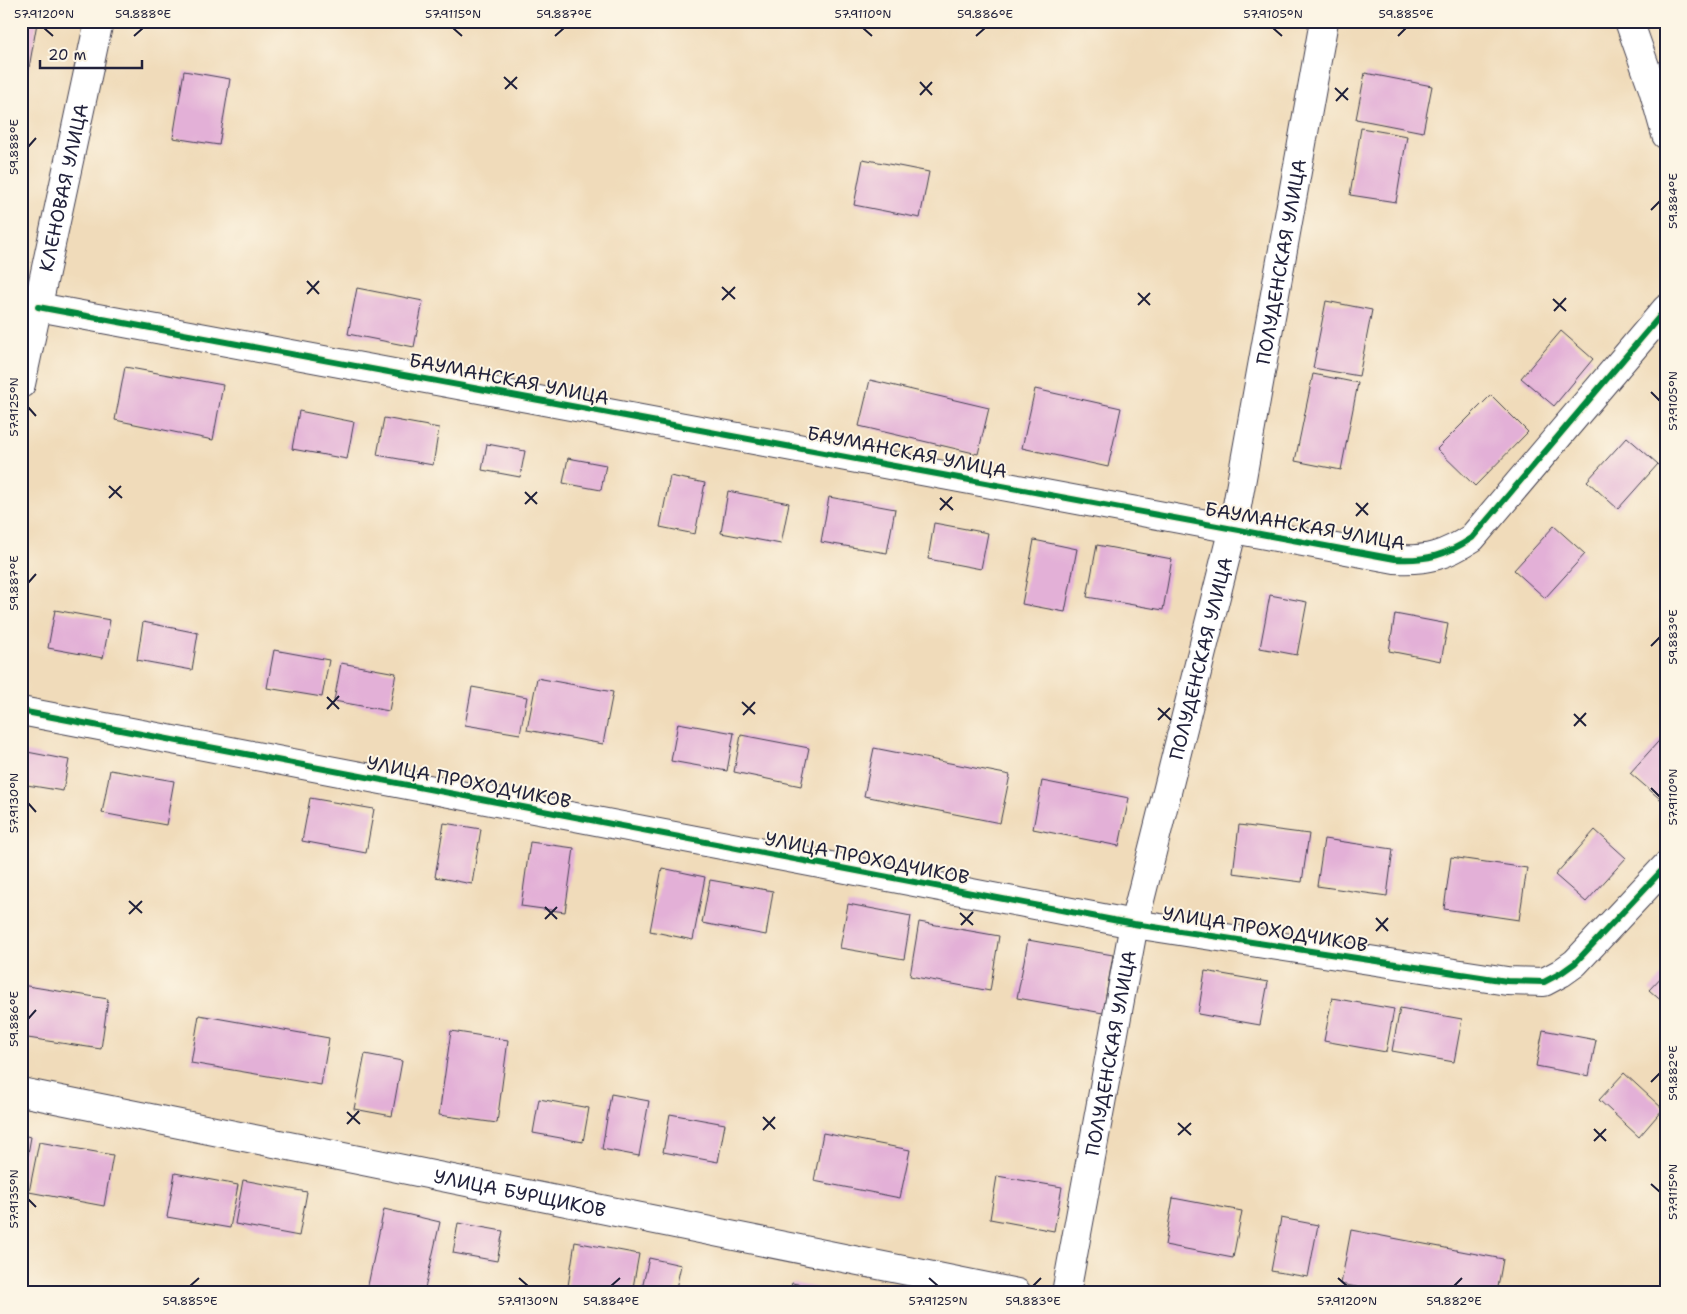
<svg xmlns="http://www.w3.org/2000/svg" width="1687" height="1314" viewBox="0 0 1687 1314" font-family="'Shantell Sans',sans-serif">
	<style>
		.building { fill: #e3b0d7 }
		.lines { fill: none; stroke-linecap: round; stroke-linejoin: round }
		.minor-casing { stroke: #413e4e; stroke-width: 30 }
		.minor { stroke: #fff; stroke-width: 28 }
		.cycleway-casing { stroke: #fcf5e5; stroke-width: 9 }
		.cycleway { stroke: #00873e; stroke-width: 6 }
		.ticks { fill: none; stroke: #22223b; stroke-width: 2 }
		.labels { text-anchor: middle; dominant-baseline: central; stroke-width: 4; stroke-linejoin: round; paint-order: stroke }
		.street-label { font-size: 19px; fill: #22223b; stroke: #fcf5e5 }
		.neatline { fill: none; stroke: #22223b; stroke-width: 2 }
		.ticks-label { font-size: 12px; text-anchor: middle; fill: #22223b }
	</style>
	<rect width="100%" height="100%" fill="#fcf5e5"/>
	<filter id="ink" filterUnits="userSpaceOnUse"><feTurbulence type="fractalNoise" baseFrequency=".02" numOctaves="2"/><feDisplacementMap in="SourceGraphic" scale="10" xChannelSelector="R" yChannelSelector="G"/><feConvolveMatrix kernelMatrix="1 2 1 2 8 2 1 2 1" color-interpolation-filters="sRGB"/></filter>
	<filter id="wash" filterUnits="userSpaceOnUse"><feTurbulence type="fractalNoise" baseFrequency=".0096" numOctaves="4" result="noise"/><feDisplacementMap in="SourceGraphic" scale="20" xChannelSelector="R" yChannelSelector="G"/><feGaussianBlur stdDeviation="1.12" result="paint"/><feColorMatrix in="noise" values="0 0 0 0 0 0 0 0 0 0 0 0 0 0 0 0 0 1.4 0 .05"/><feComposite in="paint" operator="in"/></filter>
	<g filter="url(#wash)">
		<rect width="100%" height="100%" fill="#f0dbba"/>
		<g id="blocks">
			<path class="building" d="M21,21l16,2 -15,84h-1z
				M1434,21h20l-1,5z
				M184,71l46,8 -11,66 -46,-7z
				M1365,73l67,13 -9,46 -67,-13z
				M1361,128l46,8 -11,66 -46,-7z
				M863,159l66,13 -9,46 -66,-13z
				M357,288l66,13 -9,46 -66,-13z
				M1326,301l46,9 -13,66 -46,-8z
				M1561,331l32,28 -39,47 -33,-28z
				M125,367l98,18 -10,55 -98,-20z
				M1313,374l45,9 -17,87 -46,-9z
				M870,380l119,28 -11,46 -119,-28z
				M1035,389l86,19 -13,59 -86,-19z
				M1491,395l37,37 -53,54 -38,-37z
				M299,411l55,11 -7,37 -55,-10z
				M384,418l55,10 -6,37 -56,-10z
				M1627,437l31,27 -40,45 -31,-28z
				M487,444l38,7 -5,26 -38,-7z
				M568,458l38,7 -5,25 -38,-7z
				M670,476l35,7 -10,51 -35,-7z
				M728,491l61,12 -8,41 -60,-11z
				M829,497l66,12 -8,44 -66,-11z
				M934,523l54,10 -7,36 -53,-10z
				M1554,526l31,28 -40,44 -31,-28z
				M1034,540l43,9 -12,63 -43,-8z
				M1097,545l75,14 -9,51 -76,-13z
				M1270,595l37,7 -10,53 -37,-7z
				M55,610l55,10 -7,38 -55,-10z
				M1395,614l53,10 -7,37 -52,-10z
				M143,622l55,11 -6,37 -55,-10z
				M274,650l55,10 -7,37 -55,-9z
				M341,663l55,10 -7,38 -55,-10z
				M537,678l76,14 -10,52 -76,-14z
				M472,687l55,10 -7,37 -55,-9z
				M678,723l56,10 -7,38 -56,-10z
				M1666,733v71l-36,-31z
				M741,735l68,13 -8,38 -67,-14z
				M874,748l136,27 -10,48 -136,-27z
				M22,751l47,9 -6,31 -42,-7z
				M110,770l64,11 -8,44 -64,-12z
				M1042,781l87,17 -10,48 -86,-17z
				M310,798l64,11 -8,44 -64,-12z
				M444,823l37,6 -9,55 -37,-7z
				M1239,825l70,9 -7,48 -69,-9z
				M1595,830l31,28 -40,44 -31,-27z
				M1324,839l69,10 -6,47 -70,-10z
				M530,842l44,6 -9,64 -44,-6z
				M1451,857l76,11 -8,52 -75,-11z
				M662,868l43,9 -12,63 -43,-9z
				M710,880l63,11 -7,44 -64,-12z
				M848,904l63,12 -7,43 -64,-11z
				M919,922l80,14 -9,55 -80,-15z
				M1028,940l85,15 -10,58 -86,-15z
				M1205,971l63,11 -8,43 -62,-11z
				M1666,972v33l-17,-15z
				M21,985l87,14 -7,50 -80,-12z
				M1332,998l62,11 -8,43 -62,-11z
				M1400,1008l62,11 -8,43 -62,-11z
				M199,1015l130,23 -8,47 -130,-22z
				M1543,1030l53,10 -7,36 -53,-10z
				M451,1031l57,9 -11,83 -58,-8z
				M365,1054l37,7 -10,55 -38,-7z
				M1624,1073l39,36 -24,28 -40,-37z
				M611,1094l38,7 -10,55 -37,-7z
				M539,1099l50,9 -6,34 -50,-9z
				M670,1114l55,10 -7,38 -55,-10z
				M823,1133l87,17 -10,48 -86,-17z
				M21,1135l10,2 -9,50h-1z
				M39,1142l74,13 -9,51 -75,-14z
				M175,1173l63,12 -8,43 -63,-11z
				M997,1176l65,11 -8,44 -64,-12z
				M243,1180l64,12 -8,44 -64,-12z
				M1173,1198l69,13 -9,47 -68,-13z
				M384,1209l56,13 -16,71h-46l-11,-3z
				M1281,1218l37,7 -10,52 -37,-6z
				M458,1223l45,8 -6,30 -44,-8z
				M1351,1230l152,29 -6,34h-111l-45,-9z
				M575,1242l64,12 -7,39h-26l-38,-7z
				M649,1258l32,7 -6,28h-34z
				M792,1283l30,6 -1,4h-32z"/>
		</g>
	</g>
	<g filter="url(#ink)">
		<use href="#blocks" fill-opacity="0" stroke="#413e4e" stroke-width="1"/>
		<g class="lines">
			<defs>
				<g id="minor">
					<path d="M1629,21l24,68 13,46"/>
					<path d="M38,307l1357,252c32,2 51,-4 77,-21l194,-229"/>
					<path id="s1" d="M21,384l78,-363"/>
					<path d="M21,711l1113,213 373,57 37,1 17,-9 14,-10 91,-97"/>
					<path id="s2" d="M21,1092l996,201"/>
					<path id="s3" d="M1066,1293l68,-369 99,-396 91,-507"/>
				</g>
			</defs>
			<use href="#minor" class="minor-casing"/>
			<use href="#minor" class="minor"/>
			<defs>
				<path id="cycleway" d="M38,307l1357,252c32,2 51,-4 77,-21l194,-229
					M21,711l1113,213 373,57 37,1 17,-9 14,-10 91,-97"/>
			</defs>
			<use href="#cycleway" class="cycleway-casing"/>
			<use href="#cycleway" class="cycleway"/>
		</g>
	</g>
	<path class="ticks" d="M44,28l9,8M453,28l9,8M863,28l9,8M1273,28l9,8M134,36l9,-8M555,36l9,-8M976,36l9,-8M1398,36l8,-8M504,77l13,12M920,82l12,13M1335,88l13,12M505,89l12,-12M920,95l12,-13M1336,101l12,-13M28,147l8,-9M1651,210l9,-9M307,281l12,13M722,287l13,12M1138,293l12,12M307,294l12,-13M1553,299l13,12M722,300l13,-13M1138,305l12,-12M1554,311l12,-13M1651,392l9,9M28,407l8,9M109,486l13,12M525,492l12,12M109,498l12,-12M940,498l13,12M1356,503l12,12M525,504l12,-12M940,510l12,-13M1356,516l12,-13M28,583l8,-9M1651,646l9,-9M327,697l12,12M742,702l13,12M1158,708l13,12M327,709l12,-13M1574,714l12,12M743,715l12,-13M1158,720l12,-12M1574,726l12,-13M1651,788l9,9M28,803l8,9M129,901l13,12M545,907l12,12M960,913l13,12M129,914l13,-13M1376,918l12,13M545,919l12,-12M961,925l12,-13M1376,931l12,-13M28,1019l8,-9M1651,1082l9,-9M347,1112l13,12M763,1117l12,12M1178,1123l13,12M347,1124l12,-13M1594,1129l12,12M763,1130l12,-13M1178,1135l13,-12M1594,1141l12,-12M1651,1184l9,8M28,1199l8,8M519,1278l9,8M929,1278l9,8M1338,1278l9,8M190,1286l9,-8M611,1286l9,-8M1033,1286l8,-8M1454,1286l8,-8"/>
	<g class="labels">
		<g class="street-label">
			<text stroke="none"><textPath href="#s1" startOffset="201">КЛЕНОВАЯ УЛИЦА</textPath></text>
			<text stroke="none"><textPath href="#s3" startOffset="1054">ПОЛУДЕНСКАЯ УЛИЦА</textPath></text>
			<text transform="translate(509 379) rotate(11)">БАУМАНСКАЯ УЛИЦА</text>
			<text transform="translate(907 452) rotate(11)">БАУМАНСКАЯ УЛИЦА</text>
			<text transform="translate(1305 526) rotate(10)">БАУМАНСКАЯ УЛИЦА</text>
			<text stroke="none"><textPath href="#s3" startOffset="649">ПОЛУДЕНСКАЯ УЛИЦА</textPath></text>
			<text transform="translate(469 782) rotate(11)">УЛИЦА ПРОХОДЧИКОВ</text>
			<text transform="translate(867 858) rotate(11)">УЛИЦА ПРОХОДЧИКОВ</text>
			<text transform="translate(1265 929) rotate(9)">УЛИЦА ПРОХОДЧИКОВ</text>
			<text stroke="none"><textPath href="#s3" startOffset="244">ПОЛУДЕНСКАЯ УЛИЦА</textPath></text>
			<text stroke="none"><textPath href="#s2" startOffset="509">УЛИЦА БУРЩИКОВ</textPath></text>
		</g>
	</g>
	<rect width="1687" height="1314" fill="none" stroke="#fcf5e5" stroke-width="55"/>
	<path d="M40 60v8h102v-8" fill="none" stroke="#22223b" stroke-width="2.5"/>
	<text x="48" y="60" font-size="15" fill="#22223b" stroke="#fcf5e5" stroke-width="4" paint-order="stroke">20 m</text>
	<rect x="28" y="28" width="1632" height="1258" class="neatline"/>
	<g class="ticks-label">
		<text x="44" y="18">57.9120°N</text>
		<text x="143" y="18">59.888°E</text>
		<text x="453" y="18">57.9115°N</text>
		<text x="564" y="18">59.887°E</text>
		<text x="863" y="18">57.9110°N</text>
		<text x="985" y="18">59.886°E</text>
		<text x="1273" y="18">57.9105°N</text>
		<text x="1406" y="18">59.885°E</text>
		<text transform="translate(14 147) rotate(-90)" y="4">59.888°E</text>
		<text transform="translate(1673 201) rotate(-90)" y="4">59.884°E</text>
		<text transform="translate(1673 401) rotate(-90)" y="4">57.9105°N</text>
		<text transform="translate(14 407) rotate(-90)" y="4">57.9125°N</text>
		<text transform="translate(14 583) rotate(-90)" y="4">59.887°E</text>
		<text transform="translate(1673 637) rotate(-90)" y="4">59.883°E</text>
		<text transform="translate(1673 797) rotate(-90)" y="4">57.9110°N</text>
		<text transform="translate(14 803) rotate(-90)" y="4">57.9130°N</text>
		<text transform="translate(14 1019) rotate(-90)" y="4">59.886°E</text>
		<text transform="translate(1673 1073) rotate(-90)" y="4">59.882°E</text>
		<text transform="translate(1673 1192) rotate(-90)" y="4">57.9115°N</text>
		<text transform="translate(14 1199) rotate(-90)" y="4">57.9135°N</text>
		<text x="190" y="1305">59.885°E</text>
		<text x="528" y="1305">57.9130°N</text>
		<text x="611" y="1305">59.884°E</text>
		<text x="938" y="1305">57.9125°N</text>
		<text x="1033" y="1305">59.883°E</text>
		<text x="1347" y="1305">57.9120°N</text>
		<text x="1454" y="1305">59.882°E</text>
	</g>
</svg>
